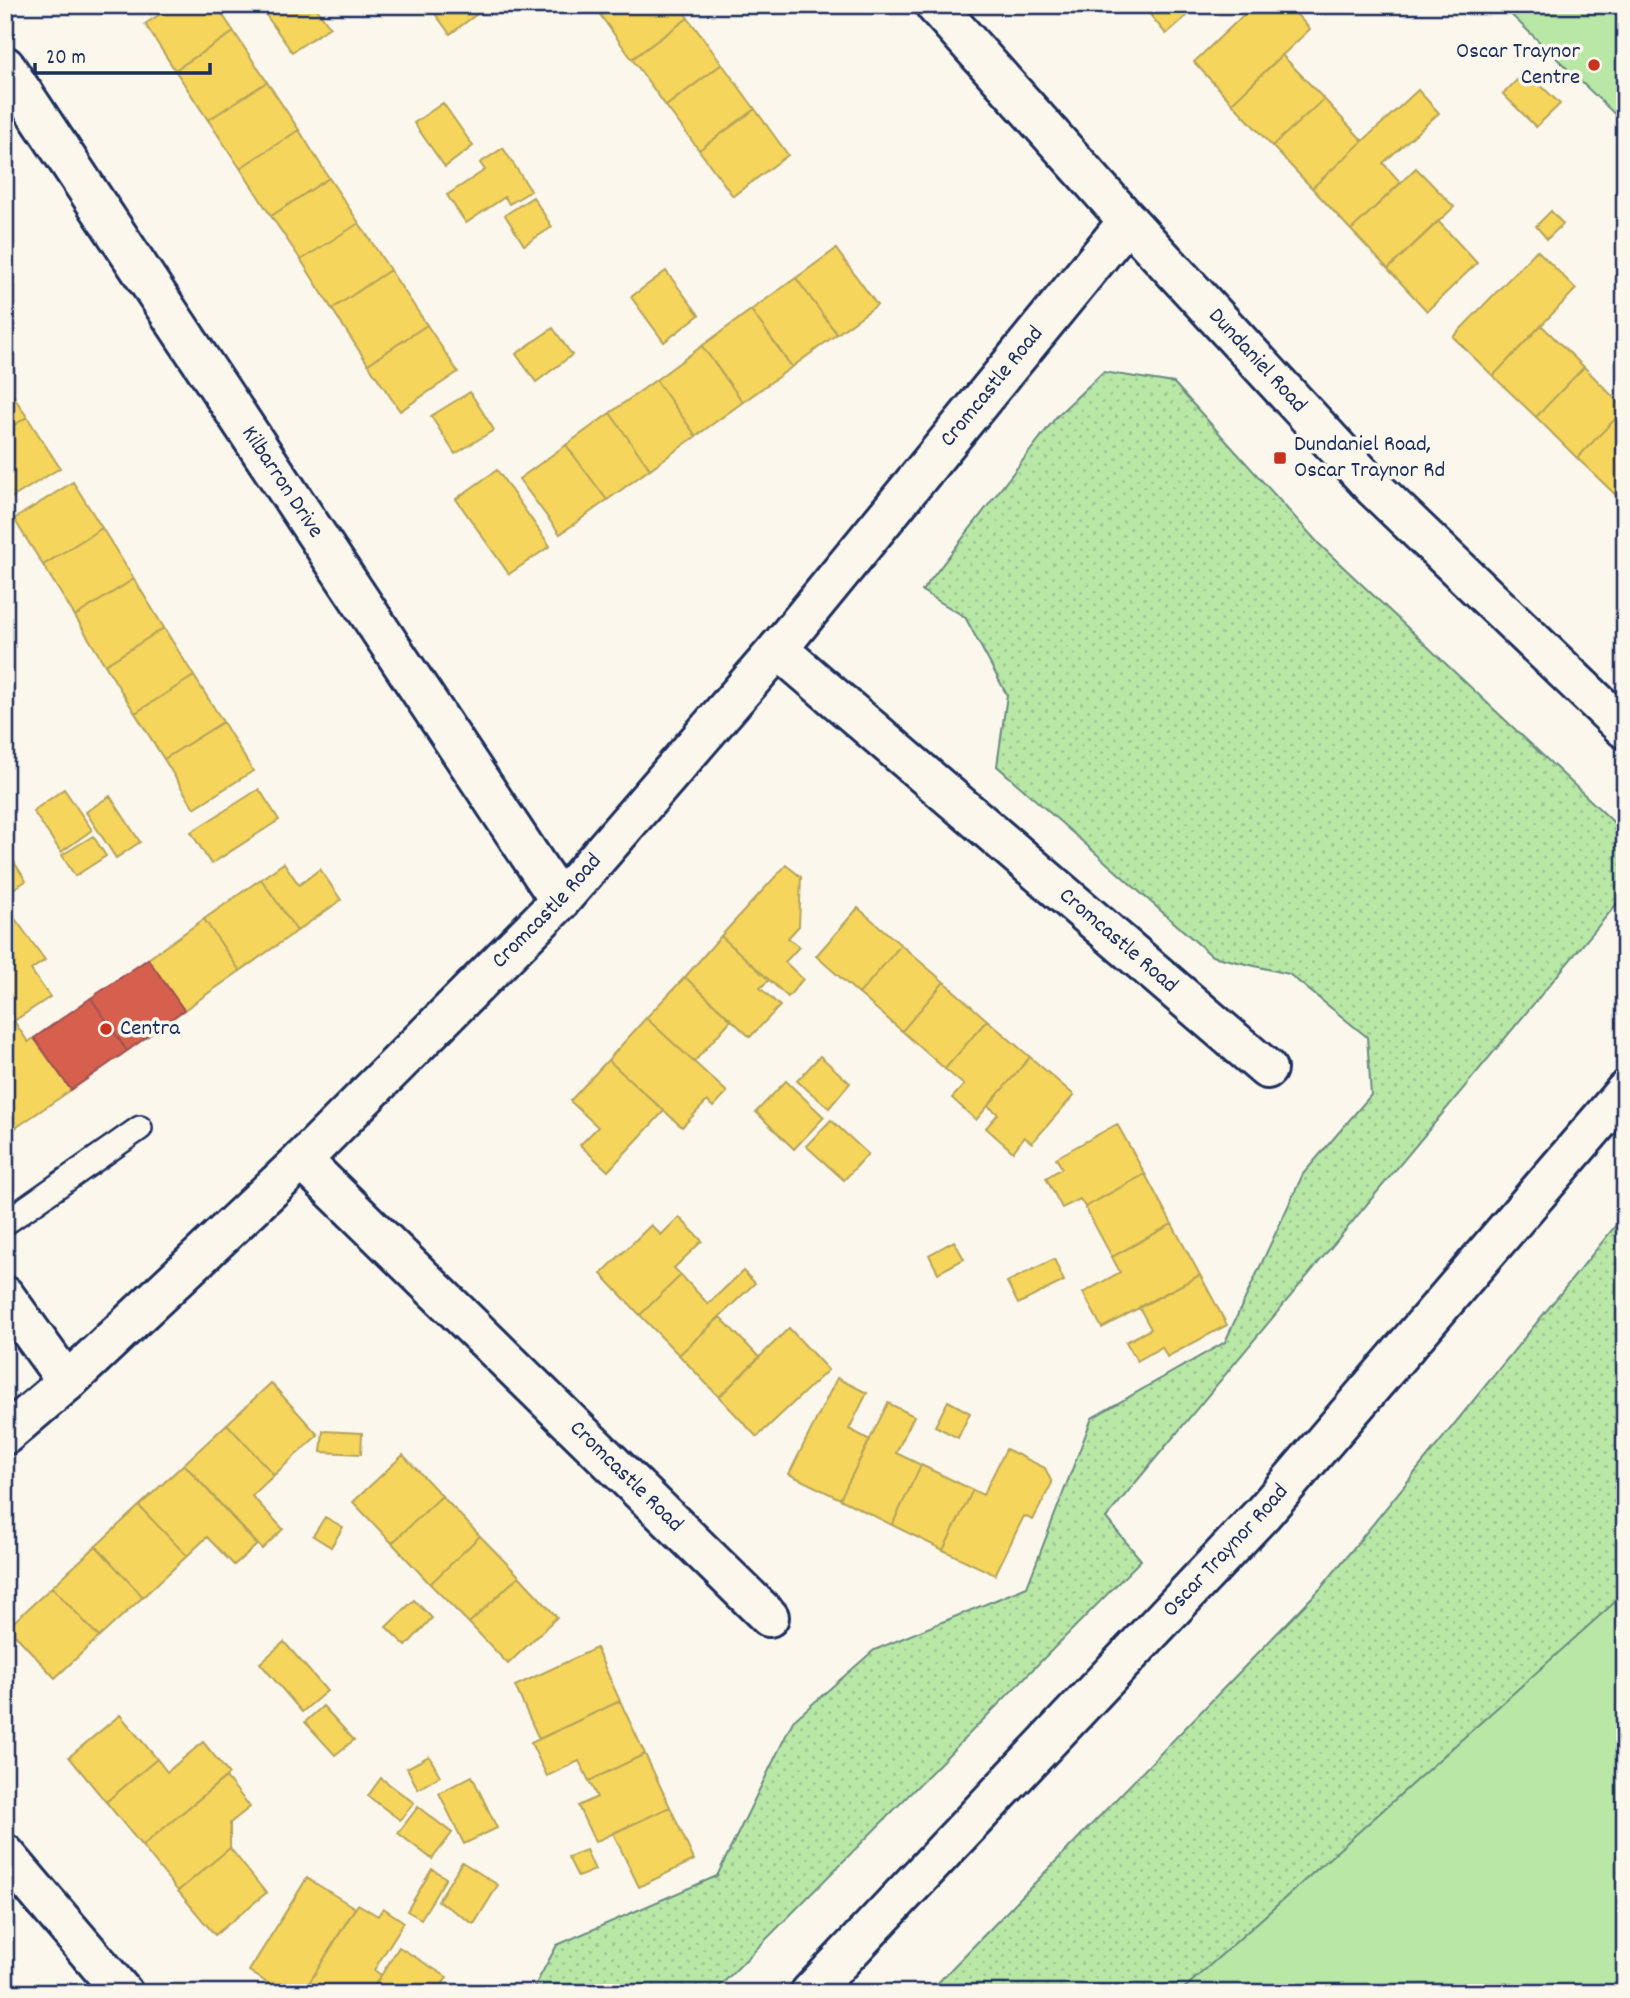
<svg xmlns="http://www.w3.org/2000/svg" width="1630" height="1998" viewBox="0 0 1630 1998" font-family="Dekko,sans-serif">
	<style>
		.green { fill: url(#green-dots); stroke: #6a8b82; stroke-width: 2 }
		.pitch { fill: #b8e7a6; stroke: #6a8b82; stroke-width: 2 }
		.homes { fill: #f6d55c; stroke: #b4a35d; stroke-width: 2 }
		.shops { fill: #d6604d; stroke: #9e5152; stroke-width: 2 }
		.lines { fill: none; stroke-linecap: round; stroke-linejoin: round }
		.service-casing { stroke: #1b2f5e; stroke-width: 28 }
		.minor-casing { stroke: #1b2f5e; stroke-width: 44 }
		.tertiary-casing { stroke: #1b2f5e; stroke-width: 44 }
		.secondary-casing { stroke: #1b2f5e; stroke-width: 44 }
		.service { stroke: #fbf7ec; stroke-width: 23 }
		.minor { stroke: #fbf7ec; stroke-width: 38 }
		.tertiary { stroke: #fbf7ec; stroke-width: 38 }
		.secondary { stroke: #fbf7ec; stroke-width: 38 }
		.poi-dot { fill: #c8321e; stroke: #fbf7ec; stroke-width: 2.5 }
		.labels { text-anchor: middle; dominant-baseline: central; stroke-width: 7; stroke-linejoin: round; paint-order: stroke }
		.poi-label { font-size: 23px; fill: #1b2f5e; stroke: #fbf7ec; text-anchor: start }
		.street-label { font-size: 23px; fill: #1b2f5e; stroke: #fbf7ec }
	</style>
	<defs>
		<pattern id="green-dots" width="8" height="8" patternUnits="userSpaceOnUse" patternTransform="scale(1.75)"><rect width="8" height="8" fill="#b8e7a6"/><path d="M2 2h.1M6 6h.1" fill="none" stroke="#9ec691" stroke-width="1.8" stroke-linecap="round"/></pattern>
	</defs>
	<rect width="100%" height="100%" fill="#fbf7ec"/>
	<filter id="ink" filterUnits="userSpaceOnUse"><feTurbulence type="fractalNoise" baseFrequency=".0143" numOctaves="2"/><feDisplacementMap in="SourceGraphic" scale="14" xChannelSelector="R" yChannelSelector="G"/><feConvolveMatrix kernelMatrix="1 2 1 2 8 2 1 2 1" color-interpolation-filters="sRGB"/></filter>
	<g filter="url(#ink)">
		<path class="green" d="M1103,372l71,11 145,161 306,289v61l-519,624 35,42 -421,426 -8,7h-181l26,-48 160,-69 76,-155 81,-71 153,-63 65,-169 133,-76 78,-168 68,-79 -4,-58 -78,-63 -77,-18 -215,-190 10,-71 -42,-78 -43,-26 135,-175z
			M1625,1214v779h-697l393,-405z"/>
		<path class="pitch" d="M1501,5h124v119z
			M1625,1593v400h-446z"/>
		<path class="homes" d="M174,5h42l18,27 -59,38 -30,-46z
			M280,5h34l16,22 -38,25 -26,-37z
			M440,5h49l-39,29 -17,-23z
			M593,5h22l-14,11z
			M615,5h64l9,13 -56,41 -31,-43z
			M1142,5h57l-33,29z
			M1254,5h34l22,24 -78,74 -38,-41z
			M688,18l34,46 -56,42 -34,-47z
			M234,32l33,50 -59,38 -33,-50z
			M1282,55l42,44 -52,47 -40,-43z
			M722,64l33,45 -56,41 -33,-44z
			M1526,71l34,33 -24,23 -33,-33z
			M267,82l32,48 -59,38 -32,-48z
			M1418,90l21,23 -56,50 18,20 -50,47 -39,-42z
			M1324,99l39,42 -51,47 -40,-42z
			M443,103l30,43 -28,21 -31,-44z
			M755,109l33,46 -55,41 -34,-46z
			M299,130l30,48 -58,38 -31,-48z
			M503,148l28,43 -22,13 -4,-7 -39,26 -19,-28 38,-25 -5,-7z
			M1416,168l38,39 -66,62 -37,-39z
			M329,178l30,45 -58,37 -30,-44z
			M533,197l19,30 -28,18 -19,-30z
			M1551,211l12,13 -16,15 -11,-13z
			M1438,221l39,42 -50,48 -39,-42z
			M359,223l31,47 -58,39 -31,-49z
			M836,249l41,56 -40,29 -41,-56z
			M1537,250l39,39 -83,87 -40,-39z
			M390,270l37,55 -59,39 -36,-55z
			M666,271l33,44 -35,27 -33,-45z
			M796,278l41,56 -45,33 -41,-57z
			M751,310l41,57 -49,35 -41,-56z
			M427,325l31,47 -58,39 -32,-47z
			M1541,325l43,42 -48,50 -43,-41z
			M553,328l19,27 -36,27 -20,-28z
			M702,346l41,56 -47,34 -40,-56z
			M1584,367l41,42 -48,49 -41,-41z
			M656,380l40,56 -46,33 -40,-56z
			M5,383l22,34 -22,14z
			M470,392l24,38 -39,24 -24,-38z
			M1625,409v81l-7,7 -41,-39z
			M610,413l40,56 -43,31 -41,-55z
			M27,417l33,51 -55,34v-71z
			M566,445l41,55 -47,34 -41,-55z
			M497,470l53,76 -41,28 -53,-75z
			M73,482l29,46 -59,37 -29,-46z
			M102,528l32,51 -59,37 -32,-51z
			M134,579l30,49 -59,37 -30,-49z
			M164,628l30,48 -59,37 -30,-48z
			M194,676l29,46 -59,37 -29,-46z
			M223,722l30,49 -59,37 -30,-49z
			M64,789l28,41 -31,22 -28,-41z
			M259,789l20,31 -68,44 -20,-32z
			M110,796l30,46 -24,16 -30,-46z
			M93,836l13,20 -31,20 -13,-21z
			M7,851l19,30 -21,13v-42z
			M284,863l15,22 21,-16 21,31 -44,31 -36,-52z
			M786,865l15,12 -2,49 -11,12 11,9 -14,15 18,17 -15,18 -67,-61z
			M261,879l36,52 -57,40 -36,-52z
			M5,905l40,55 -14,10 19,27 -36,24 14,21 6,-4 37,52 -57,39 -9,-12z
			M858,908l43,37 -42,49 -43,-38z
			M204,919l36,52 -56,39 -36,-51z
			M721,936l48,44 -9,8 20,18 -30,31 -65,-60z
			M901,945l43,37 -42,49 -43,-37z
			M685,977l46,43 -37,42 -48,-44z
			M944,982l43,38 -42,49 -43,-38z
			M646,1018l81,74 -14,15 -6,-6 -25,26 -74,-67z
			M987,1020l43,37 -54,63 -24,-22 12,-13 -19,-16z
			M820,1056l30,27 -21,25 -32,-27z
			M1030,1057l44,38 -42,48 -8,-6 -11,15 -27,-24 12,-14 -10,-8z
			M608,1060l56,51 -56,60 -28,-26 18,-18 -28,-26z
			M786,1081l38,36 -30,32 -38,-37z
			M831,1120l37,34 -24,26 -38,-34z
			M1117,1124l28,50 -60,33 -5,-8 -18,9 -16,-30 16,-10 -6,-10z
			M1145,1174l27,50 -60,33 -27,-50z
			M679,1217l23,24 -28,27 7,7 -41,40 -39,-41 50,-49 10,10z
			M1172,1224l28,51 -98,53 -19,-35 37,-21 -8,-15z
			M954,1241l10,18 -26,14 -9,-18z
			M1054,1259l10,22 -46,23 -11,-22z
			M743,1271l12,12 -76,72 -39,-40 41,-40 27,29z
			M1200,1275l27,50 -60,32 -5,-10 -25,14 -11,-19 25,-13 -12,-22z
			M720,1317l39,40 -40,40 -40,-42z
			M789,1328l39,42 -71,67 -38,-40z
			M837,1378l30,15 -18,36 21,11 -30,59 -51,-25z
			M271,1383l47,52 -44,40 -47,-51z
			M948,1401l22,12 -12,25 -23,-12z
			M888,1403l26,13 -18,37 25,12 -29,60 -52,-26z
			M227,1424l47,51 -22,21 31,33 -21,20 -78,-85z
			M323,1431l39,2 -1,21 -40,-2z
			M1006,1449l39,19 7,15 -19,37 -9,-4 -29,59 -52,-25 30,-60 10,5z
			M403,1455l39,41 -50,47 -39,-41z
			M184,1464l73,81 -23,20 -27,-28 -20,19 -48,-50z
			M921,1465l52,25 -30,60 -51,-25z
			M442,1496l38,40 -50,48 -38,-41z
			M139,1506l48,50 -44,41 -47,-51z
			M325,1517l18,10 -12,20 -18,-11z
			M480,1536l39,40 -50,47 -39,-39z
			M96,1546l47,51 -44,40 -47,-50z
			M519,1576l38,41 -49,47 -39,-41z
			M52,1587l47,50 -44,41 -47,-51z
			M414,1600l18,18 -26,28 -20,-19z
			M284,1642l43,49 -25,21 -42,-49z
			M596,1648l24,53 -81,38 -24,-53z
			M620,1701l25,53 -56,27 -10,-20 -32,15 -16,-33z
			M323,1706l31,34 -19,15 -30,-33z
			M120,1715l37,44 -51,43 -37,-45z
			M203,1742l26,32 -87,72 -36,-44 51,-43 10,13z
			M645,1754l25,53 -75,35 -17,-36 19,-9 -8,-16z
			M429,1756l11,20 -22,13 -11,-21z
			M472,1776l25,52 -33,16 -25,-51z
			M226,1777l24,30 -20,16v25l-52,43 -36,-45z
			M381,1778l33,25 -14,17 -32,-24z
			M418,1807l34,26 -20,26 -34,-26z
			M670,1807l24,53 -55,27 -26,-54z
			M230,1848l36,45 -51,42 -37,-44z
			M586,1850l9,20 -17,7 -10,-20z
			M462,1862l36,23 -24,39 -36,-23z
			M432,1869l14,9 -25,41 -14,-8z
			M307,1878l48,30 -52,85h-20l-34,-22z
			M358,1904l20,12 5,-8 21,14 -30,48 7,5 -11,18h-67z
			M399,1947l48,30 -10,16h-67z"/>
		<path class="shops" d="M148,959l36,51 -57,41 -36,-53z
			M91,998l36,53 -56,39 -37,-52z"/>
		<g class="lines">
			<defs>
				<path id="service" d="M5,1223l135,-95"/>
				<g id="minor">
					<path id="s1" d="M5,66l555,835"/>
					<path id="s2" d="M778,649l489,420"/>
					<path id="s3" d="M302,1160l467,457"/>
					<path d="M5,1296l62,86"/>
					<path id="s4" d="M5,1435l62,-53 235,-222 258,-259 218,-252 350,-428"/>
					<path d="M5,1854l118,139"/>
				</g>
				<g id="tertiary">
					<path id="s5" d="M935,5l193,216 247,268 250,240"/>
				</g>
				<g id="secondary">
					<path id="s6" d="M810,1993l453,-480 362,-422"/>
				</g>
			</defs>
			<use href="#service" class="service-casing"/>
			<use href="#minor" class="minor-casing"/>
			<use href="#tertiary" class="tertiary-casing"/>
			<use href="#secondary" class="secondary-casing"/>
			<use href="#service" class="service"/>
			<use href="#minor" class="minor"/>
			<use href="#tertiary" class="tertiary"/>
			<use href="#secondary" class="secondary"/>
		</g>
	</g>
	<g class="poi-dot">
		<circle cx="1594" cy="65" r="7"/>
		<rect x="1273" y="451" width="14" height="14" rx="3.5"/>
		<circle cx="106" cy="1029" r="7"/>
	</g>
	<g class="labels">
		<g class="poi-label">
			<text x="1580" y="52" text-anchor="end">Oscar Traynor<tspan x="1580" dy="26">Centre</tspan></text>
			<text x="1294" y="445">Dundaniel Road,<tspan x="1294" dy="26">Oscar Traynor Rd</tspan></text>
			<text x="120" y="1029">Centra</text>
		</g>
		<g class="street-label">
			<text stroke="none"><textPath href="#s5" startOffset="480">Dundaniel Road</textPath></text>
			<text stroke="none"><textPath href="#s4" startOffset="1442">Cromcastle Road</textPath></text>
			<text stroke="none"><textPath href="#s1" startOffset="500">Kilbarron Drive</textPath></text>
			<text stroke="none"><textPath href="#s4" startOffset="754">Cromcastle Road</textPath></text>
			<text stroke="none"><textPath href="#s2" startOffset="448">Cromcastle Road</textPath></text>
			<text stroke="none"><textPath href="#s3" startOffset="453">Cromcastle Road</textPath></text>
			<text stroke="none"><textPath href="#s6" startOffset="607">Oscar Traynor Road</textPath></text>
		</g>
	</g>
	<rect width="1630" height="1998" fill="none" stroke="#fbf7ec" stroke-width="28"/>
	<rect x="14" y="14" width="1602" height="1970" fill="none" stroke="#1b2f5e" stroke-width="2.5" filter="url(#ink)"/>
	<path d="M35 63v10h175v-10" fill="none" stroke="#1b2f5e" stroke-width="3.5"/>
	<text x="46" y="63" font-size="21" fill="#1b2f5e" stroke="#fbf7ec" stroke-width="5" paint-order="stroke">20 m</text>
</svg>
